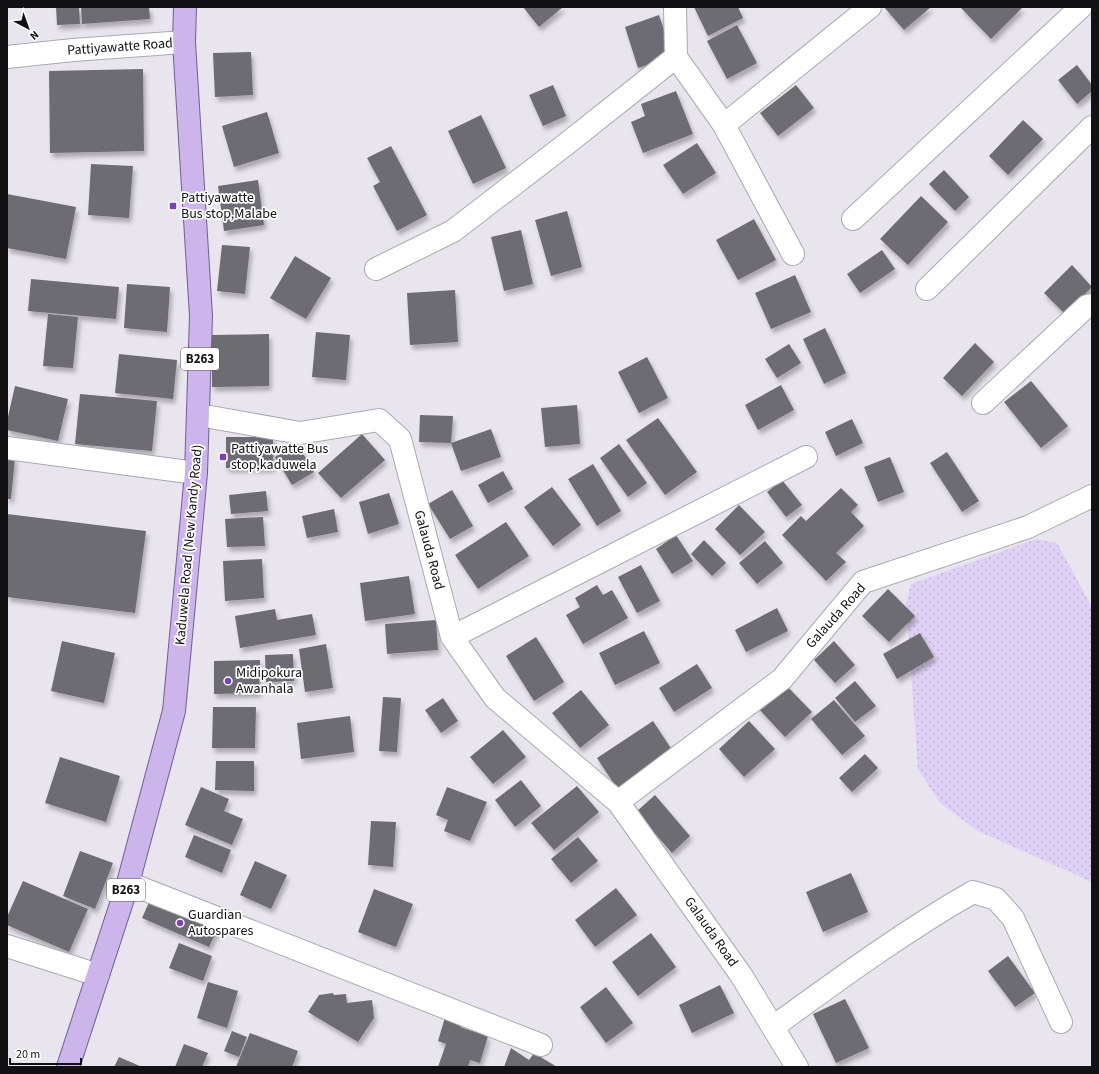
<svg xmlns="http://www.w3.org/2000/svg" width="1099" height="1074" viewBox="0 0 1099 1074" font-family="'Source Sans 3',sans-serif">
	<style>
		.grass { fill: url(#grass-dots) }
		.building { fill: #6e6c73; filter: url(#shadow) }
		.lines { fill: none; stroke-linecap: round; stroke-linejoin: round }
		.minor-casing { stroke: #aba9b1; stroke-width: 24 }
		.major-casing { stroke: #745c97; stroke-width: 24 }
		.minor { stroke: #fff; stroke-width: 22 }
		.major { stroke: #cbb5eb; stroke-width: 22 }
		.poi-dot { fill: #7a43ba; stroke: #fff; stroke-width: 1.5 }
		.labels { text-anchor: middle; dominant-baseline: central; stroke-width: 3.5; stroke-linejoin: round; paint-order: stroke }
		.shield { fill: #fff; stroke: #59585a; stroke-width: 1 }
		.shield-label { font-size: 13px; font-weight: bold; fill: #121114 }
		.street-label { font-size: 14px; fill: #121114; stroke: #fff }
		.poi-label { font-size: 14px; fill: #121114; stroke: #fff; text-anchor: start }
	</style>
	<defs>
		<pattern id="grass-dots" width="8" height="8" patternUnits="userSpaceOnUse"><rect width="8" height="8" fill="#ded1f5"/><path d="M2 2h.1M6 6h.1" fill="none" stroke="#bdb2d1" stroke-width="1.8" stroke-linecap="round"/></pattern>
		<filter id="shadow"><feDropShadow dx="2.5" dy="4.5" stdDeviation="2" flood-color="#0004"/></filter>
	</defs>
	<rect width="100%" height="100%" fill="#e8e5ee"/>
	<path class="grass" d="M1036,539l21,4 35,64v275l-114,-51 -38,-28 -22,-34 -12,-165 5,-20z"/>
	<path class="building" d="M56,7h23l1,17 -23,1z
		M81,7h68l1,12 -68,5z
		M523,7h40l-24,20z
		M694,7h44l5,11 -35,18z
		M884,7h47l-27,23z
		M960,7h61l1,1 -31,31z
		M659,15l14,42 -35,11 -13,-41z
		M737,25l20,38 -30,16 -20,-38z
		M251,52l2,43 -38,2 -2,-44z
		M1077,65l15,20v6l-15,13 -19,-24z
		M143,69l1,82 -94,2 -1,-82z
		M553,85l13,31 -23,10 -14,-31z
		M796,85l18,23 -36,28 -18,-23z
		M676,91l17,43 -50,19 -12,-31 14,-6 -4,-12z
		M267,112l12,41 -45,14 -12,-41z
		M481,115l25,53 -33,16 -25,-53z
		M1023,120l20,19 -35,36 -19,-19z
		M697,143l19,30 -33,21 -20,-29z
		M391,146l36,69 -30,16 -24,-45 7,-4 -13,-24z
		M91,164l42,2 -4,52 -41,-3z
		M944,170l25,27 -14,14 -26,-27z
		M258,180l6,45 -40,6 -6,-45z
		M7,194l69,13 -10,52 -59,-11z
		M921,196l27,26 -40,43 -28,-26z
		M567,211l15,56 -31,9 -16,-56z
		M754,219l22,41 -38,20 -22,-40z
		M521,230l12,54 -29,7 -13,-54z
		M222,245l28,2 -5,47 -28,-3z
		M882,250l13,19 -35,24 -13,-19z
		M295,256l36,22 -25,41 -36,-21z
		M1072,265l20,22 -27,27 -21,-21z
		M795,275l16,37 -40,17 -16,-36z
		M31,279l88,8 -3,32 -88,-8z
		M127,284l43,3 -3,45 -43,-4z
		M455,290l3,52 -48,3 -3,-52z
		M48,314l30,3 -5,51 -30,-2z
		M825,328l21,45 -22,11 -21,-45z
		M316,332l34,3 -4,45 -34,-3z
		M269,334v52l-57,1v-52z
		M975,343l19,19 -32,34 -19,-18z
		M789,344l12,19 -24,15 -12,-19z
		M119,354l58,6 -4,39 -58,-6z
		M647,357l21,41 -29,15 -21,-41z
		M1031,381l37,45 -27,22 -37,-46z
		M781,385l13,25 -36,20 -13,-25z
		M15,386l53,13 -10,42 -51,-11v-9z
		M80,394l77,7 -5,50 -77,-7z
		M577,405l3,39 -35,3 -4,-39z
		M420,415l33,1 -2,27 -32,-1z
		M658,418l39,54 -32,23 -39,-55z
		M852,419l11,24 -27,13 -11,-24z
		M491,429l10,28 -40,14 -10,-28z
		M362,434l23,26 -44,38 -23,-25z
		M226,437h47v31h-47z
		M297,443l17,29 -22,13 -17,-28z
		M619,444l28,39 -19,14 -28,-39z
		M947,452l32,49 -17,11 -32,-49z
		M7,457l8,1 -4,41h-4z
		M890,457l14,35 -26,10 -14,-35z
		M593,464l28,47 -24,15 -29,-47z
		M503,471l10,18 -25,14 -10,-18z
		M782,480l20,25 -16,12 -19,-25z
		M552,487l29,38 -28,21 -29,-39z
		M841,488l17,17 -7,7 13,14 -28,27 10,9 -20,19 -44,-46 19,-19 5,5z
		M452,490l21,36 -23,13 -22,-35z
		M266,491l2,20 -37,3 -2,-19z
		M389,493l10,31 -31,10 -9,-32z
		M739,505l26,27 -25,23 -25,-26z
		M334,509l4,23 -31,6 -5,-22z
		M7,514l139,17 -11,82 -128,-16z
		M263,517l2,29 -38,1 -2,-28z
		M506,522l23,34 -51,33 -23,-34z
		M676,535l17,26 -21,13 -16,-25z
		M704,540l22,23 -14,13 -21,-22z
		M765,541l18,22 -26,21 -18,-21z
		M262,559l2,39 -39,3 -2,-40z
		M641,565l19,36 -23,12 -19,-36z
		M409,576l6,38 -50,7 -5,-38z
		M597,585l6,10 9,-5 16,28 -45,26 -17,-29 14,-8 -5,-9z
		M888,589l27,27 -26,26 -27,-26z
		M777,608l11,23 -42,21 -11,-22z
		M275,609l2,11 35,-6 4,21 -76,13 -5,-32z
		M436,620l2,30 -51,4 -2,-30z
		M644,631l16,32 -45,22 -16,-32z
		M920,633l14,24 -37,22 -14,-25z
		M536,637l28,45 -30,19 -28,-45z
		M62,641l53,12 -11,50 -53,-12z
		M834,641l21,24 -20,18 -21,-23z
		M326,644l7,44 -28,4 -6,-43z
		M293,654l1,27 -28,1 -1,-27z
		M260,660l-1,33 -45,1v-33z
		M697,664l15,24 -38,24 -15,-24z
		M855,681l21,25 -21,16 -20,-24z
		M783,682l29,30 -27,25 -28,-30z
		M581,690l28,35 -29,23 -28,-35z
		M383,697l18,1 -4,54 -18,-1z
		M443,698l15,23 -17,12 -16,-23z
		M834,700l31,36 -23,19 -31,-36z
		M213,707h43l-1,41h-43z
		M350,716l4,36 -53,7 -4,-36z
		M653,721l21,32 -56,37 -21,-32z
		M749,721l26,28 -31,28 -25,-28z
		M503,730l23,27 -33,27 -23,-27z
		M865,754l13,14 -26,24 -13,-14z
		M60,757l60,19 -14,46 -61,-19z
		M216,761h38v30l-39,-1z
		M521,780l20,26 -26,21 -20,-27z
		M577,786l22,26 -45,38 -23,-27z
		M201,787l28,12 -5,12 19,8 -11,26 -47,-20z
		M447,787l40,15 -17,39 -26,-10 4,-11 -12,-5z
		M655,795l35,41 -18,17 -36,-41z
		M371,821l25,1 -3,45 -25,-2z
		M194,835l37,15 -9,23 -37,-16z
		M578,837l20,24 -27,22 -20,-24z
		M80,851l33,12 -18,46 -32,-13z
		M255,861l32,14 -16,34 -31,-14z
		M851,873l17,39 -45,20 -17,-40z
		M23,881l65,28 -19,43 -62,-27v-8z
		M616,888l21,27 -42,32 -20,-27z
		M374,889l39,15 -17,43 -38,-15z
		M151,898l67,30 -9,19 -67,-29z
		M651,933l25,34 -38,29 -26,-34z
		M179,943l33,13 -9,25 -34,-13z
		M1008,956l27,37 -20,14 -27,-36z
		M208,982l30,9 -11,37 -30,-10z
		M720,985l14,28 -42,20 -13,-28z
		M606,987l27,36 -27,20 -26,-36z
		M333,993l1,2 12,-1 1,9 25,-3 2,18 -16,24 -50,-30 11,-17z
		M845,999l24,49 -33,15 -23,-49z
		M446,1014l17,5 -3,8 28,9 -8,27 -10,-3 -2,7h-30l8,-23 -8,-3z
		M232,1031l15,6 -8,20 -15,-6z
		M250,1033l48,18 -6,16h-56z
		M184,1044l24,9 -6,14h-27z
		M511,1048l18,12 5,-7 23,14h-53z
		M119,1057l23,10h-28z"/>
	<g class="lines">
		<defs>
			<path id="minor" d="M675,7l1,50 48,68 69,129
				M7,57l66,-7 111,-8
				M724,125l146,-118
				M853,219l228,-212
				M376,269l77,-38 112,-86 111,-88
				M927,289l165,-162
				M983,403l104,-97 5,-1
				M199,415l101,18 79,-13 21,19 52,198 43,61 123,104 123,173 56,92
				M7,448l189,25
				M452,637l354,-180
				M618,802l164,-123 81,-97 165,-55 64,-31
				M128,883l413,162
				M7,946l91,29
				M773,1027c65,-47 130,-95 200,-135l23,7 17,19 48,104"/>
			<path id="major" d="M68,1067l60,-184 46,-172 3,-32 19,-206 5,-157 -17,-274 1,-35"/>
		</defs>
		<use href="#minor" class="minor-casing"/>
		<use href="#major" class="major-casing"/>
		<use href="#minor" class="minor"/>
		<use href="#major" class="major"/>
	</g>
	<g class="poi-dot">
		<rect x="169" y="202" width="8" height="8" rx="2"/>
		<rect x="219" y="453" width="8" height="8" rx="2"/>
		<circle cx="228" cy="681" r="4"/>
		<circle cx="180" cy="923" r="4"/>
	</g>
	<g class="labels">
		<g class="shield">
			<rect x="181" y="348" width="38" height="22" rx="3"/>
			<rect x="107" y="879" width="38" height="22" rx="3"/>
		</g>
		<g class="shield-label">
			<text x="200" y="359">B263</text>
			<text x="126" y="890">B263</text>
		</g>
		<g class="street-label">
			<text transform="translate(120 47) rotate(-4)">Pattiyawatte Road</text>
			<text transform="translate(189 545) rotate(-85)">Kaduwela Road (New Kandy Road)</text>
			<text transform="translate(429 550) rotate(75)">Galauda Road</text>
			<text transform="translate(836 616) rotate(-48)">Galauda Road</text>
			<text transform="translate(711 932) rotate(55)">Galauda Road</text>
		</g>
		<g class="poi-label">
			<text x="181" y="198">Pattiyawatte<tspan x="181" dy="16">Bus stop,Malabe</tspan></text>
			<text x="231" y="449">Pattiyawatte Bus<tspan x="231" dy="16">stop,kaduwela</tspan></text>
			<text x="236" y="673">Midipokura<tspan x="236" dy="16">Awanhala</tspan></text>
			<text x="188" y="915">Guardian<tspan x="188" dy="16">Autospares</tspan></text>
		</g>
	</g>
	<rect width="1099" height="1074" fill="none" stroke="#121114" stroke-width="16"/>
	<g transform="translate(28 28) rotate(139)" stroke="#ffffff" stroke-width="3" paint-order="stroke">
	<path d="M0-3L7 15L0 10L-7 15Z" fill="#121114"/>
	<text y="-6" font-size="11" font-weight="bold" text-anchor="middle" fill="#121114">N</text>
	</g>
	<path d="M10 1058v6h71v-6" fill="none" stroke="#121114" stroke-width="2"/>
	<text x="16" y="1058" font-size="12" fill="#121114" stroke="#ffffff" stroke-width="3" paint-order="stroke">20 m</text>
</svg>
